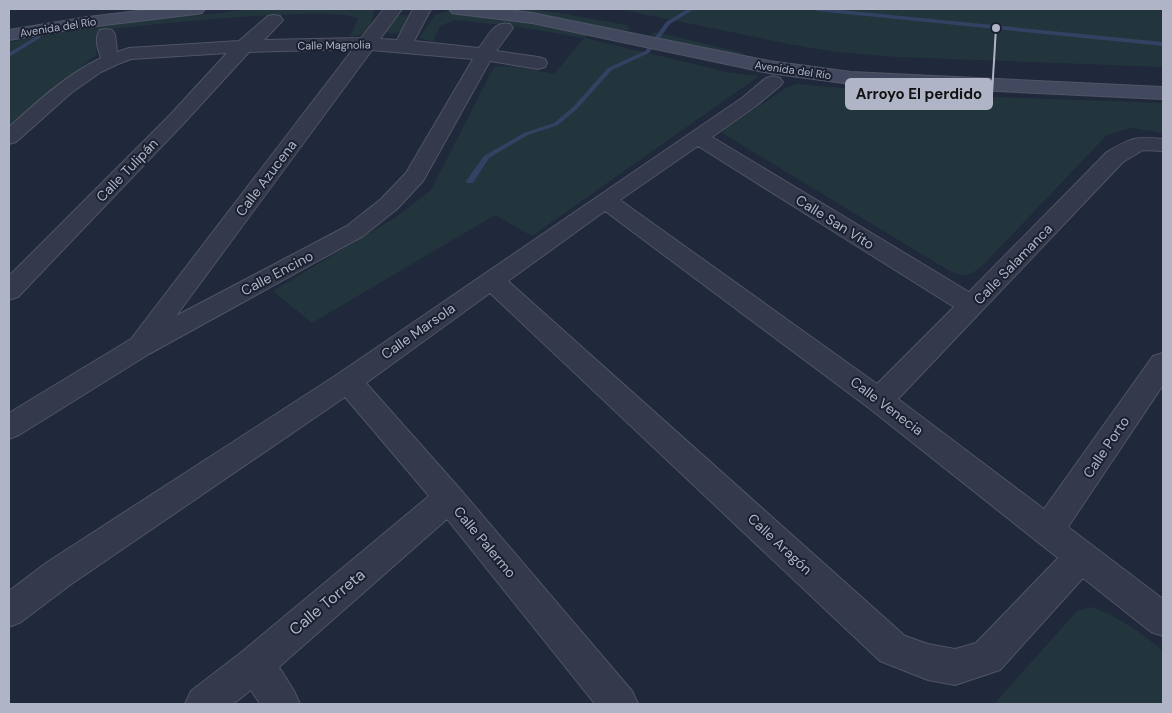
<svg xmlns="http://www.w3.org/2000/svg" width="1172" height="713" viewBox="0 0 1172 713" font-family="'DM Sans',sans-serif">
	<style>
		.green { fill: #22353c }
		.lines { fill: none; stroke-linecap: round; stroke-linejoin: round }
		.stream { fill: #334163; fill-rule: evenodd }
		.street-casing { stroke: #4f5565; stroke-width: 2 }
		.secondary-casing { stroke: #4f5565; stroke-width: 2 }
		.street { fill: #343a4b; fill-rule: evenodd }
		.secondary { fill: #42495e; fill-rule: evenodd }
		.labels { text-anchor: middle; dominant-baseline: central; stroke-width: 4; stroke-linejoin: round; paint-order: stroke }
		.far-street-label { font-size: 11px; fill: #afb5c7; stroke: #1a202f }
		.street-label { font-size: 14px; fill: #afb5c7; stroke: #1a202f }
		.near-street-label { font-size: 16px; fill: #afb5c7; stroke: #1a202f }
		.leader { fill: none; stroke: #afb5c7; stroke-width: 2 }
		.callout-dot { fill: #afb5c7; stroke: #1a202f; stroke-width: 2 }
		.callout { fill: #afb5c7; stroke: #afb5c7; stroke-width: 2 }
		.callout-label { font-size: 15px; text-anchor: middle; font-weight: bold; fill: #111 }
	</style>
	<rect width="100%" height="100%" fill="#20283b"/>
	<path class="green" d="M246,9h128c1,6 -5,22 -12,25 -3,2 -8,2 -12,2l8,-17c-17,-15 -227,7 -260,12l-2,24 -87,74v-87l88,-15v-4l48,-7 69,-2z
		M512,9c39,0 76,10 115,16l3,4 -5,2z
		M618,9h545v58l-265,-10 -61,-5 -43,-7z
		M449,11l57,7 83,15 -4,5 142,34 32,4 -227,160 -37,-21 -183,108 -39,-32 123,-74 35,-27 63,-123 20,-1 40,8 30,-36 -65,-11 -64,-7 -15,6 -7,16 -14,-4 16,-23z
		M405,15l7,4c-9,9 -13,20 -27,12l9,-15z
		M655,32l89,21 -5,3 -74,-16 -12,-4 -1,-3z
		M797,84l118,10 248,9v30l-32,-5 -24,7 -124,130c-15,12 -17,13 -35,5l-226,-137 3,-4 61,-41z
		M1091,607c28,9 50,26 72,44v53h-169l83,-93z"/>
	<g class="lines">
		<path class="stream" d="M688,9h6l-24,15 -21,29 -37,17 -35,39 -19,16 -30,10 -39,23 -16,25h-6l-1,-2 18,-25 40,-23 30,-10 19,-16 35,-39 37,-17 21,-29z
			M814,9h17l332,33v4l-346,-35z
			M38,35l3,2 -1,1 -31,19v-4z"/>
		<defs>
			<path id="street" d="M384,9h18l-22,30 17,1 16,-31h18l-17,32 65,7c9,-11 15,-28 31,-24l3,4 -17,23 42,6 7,2 2,4 -2,4 -7,2 -48,-8 -67,120 -26,28 -34,27 -214,118 -130,81 -10,4v-26l122,-74 222,-290 -104,3 -65,71 -166,174 -9,3v-24l161,-161 57,-62 -96,6 -13,5 -17,8 -30,21 -55,49 -7,2v-17c29,-26 57,-52 92,-69 -3,-9 -7,-19 -1,-28l6,-1 6,1 3,4 2,18 12,-4 110,-7 29,-25 6,-1 6,1 3,4 -19,20 97,-2zM372,50l101,9 -67,114 -25,26 -34,27 -171,90z
				M773,76l7,2 3,4 -3,4 -24,20 -44,31 257,155 138,-140c25,-14 28,-16 56,-13v12l-20,-1 -20,12 -225,237 146,110 109,-153 10,-3v32l-95,142 95,72v37l-12,-4 -68,-54 -83,92 -45,15 -27,-5 -48,-19 -390,-368 -124,90 94,106 172,202 6,13h-43l-148,-185 -168,148 15,24 6,13h-40l-9,-14 -18,14h-48l6,-13 52,-40 186,-155 -84,-99 -275,188 -49,37 -12,5v-36l37,-28 292,-189 404,-276 24,-20zM698,146l256,161 -77,77 -257,-184zM605,211l264,197 189,150 -82,85 -21,6 -27,-5 -23,-8 -397,-355z"/>
			<path id="secondary" d="M154,9h51l-3,4 -6,1 -108,13 -79,13v-10l79,-13z
				M449,9h50l33,4 237,48 82,11 312,15v12l-312,-15 -82,-11 -237,-50 -74,-9 -6,-1z"/>
		</defs>
		<use href="#street" class="street-casing"/>
		<use href="#secondary" class="secondary-casing"/>
		<use href="#street" class="street"/>
		<use href="#secondary" class="secondary"/>
	</g>
	<g class="labels">
		<g class="far-street-label">
			<text transform="translate(58 27) rotate(-9)">Avenida del Río</text>
			<text transform="translate(334 45) rotate(-1)">Calle Magnolia</text>
			<text transform="translate(793 70) rotate(8)">Avenida del Río</text>
		</g>
		<g class="street-label">
			<text transform="translate(127 170) rotate(-46)">Calle Tulipán</text>
			<text transform="translate(266 178) rotate(-53)">Calle Azucena</text>
			<text transform="translate(835 222) rotate(32)">Calle San Vito</text>
			<text transform="translate(1013 264) rotate(-46)">Calle Salamanca</text>
			<text transform="translate(277 273) rotate(-28)">Calle Encino</text>
			<text transform="translate(418 331) rotate(-35)">Calle Marsola</text>
			<text transform="translate(887 406) rotate(37)">Calle Venecia</text>
			<text transform="translate(1106 447) rotate(-56)">Calle Porto</text>
			<text transform="translate(485 542) rotate(50)">Calle Palermo</text>
			<text transform="translate(780 544) rotate(43)">Calle Aragón</text>
		</g>
		<g class="near-street-label">
			<text transform="translate(327 602) rotate(-40)">Calle Torreta</text>
		</g>
	</g>
	<path class="leader" d="M996 28L992 94"/>
	<circle class="callout-dot" cx="996" cy="28" r="5"/>
	<rect class="callout" x="846" y="79" width="146" height="30" rx="5"/>
	<g class="callout-label">
		<text x="919" y="99">Arroyo El perdido</text>
	</g>
	<rect width="1172" height="713" fill="none" stroke="#afb5c7" stroke-width="20"/>
</svg>
